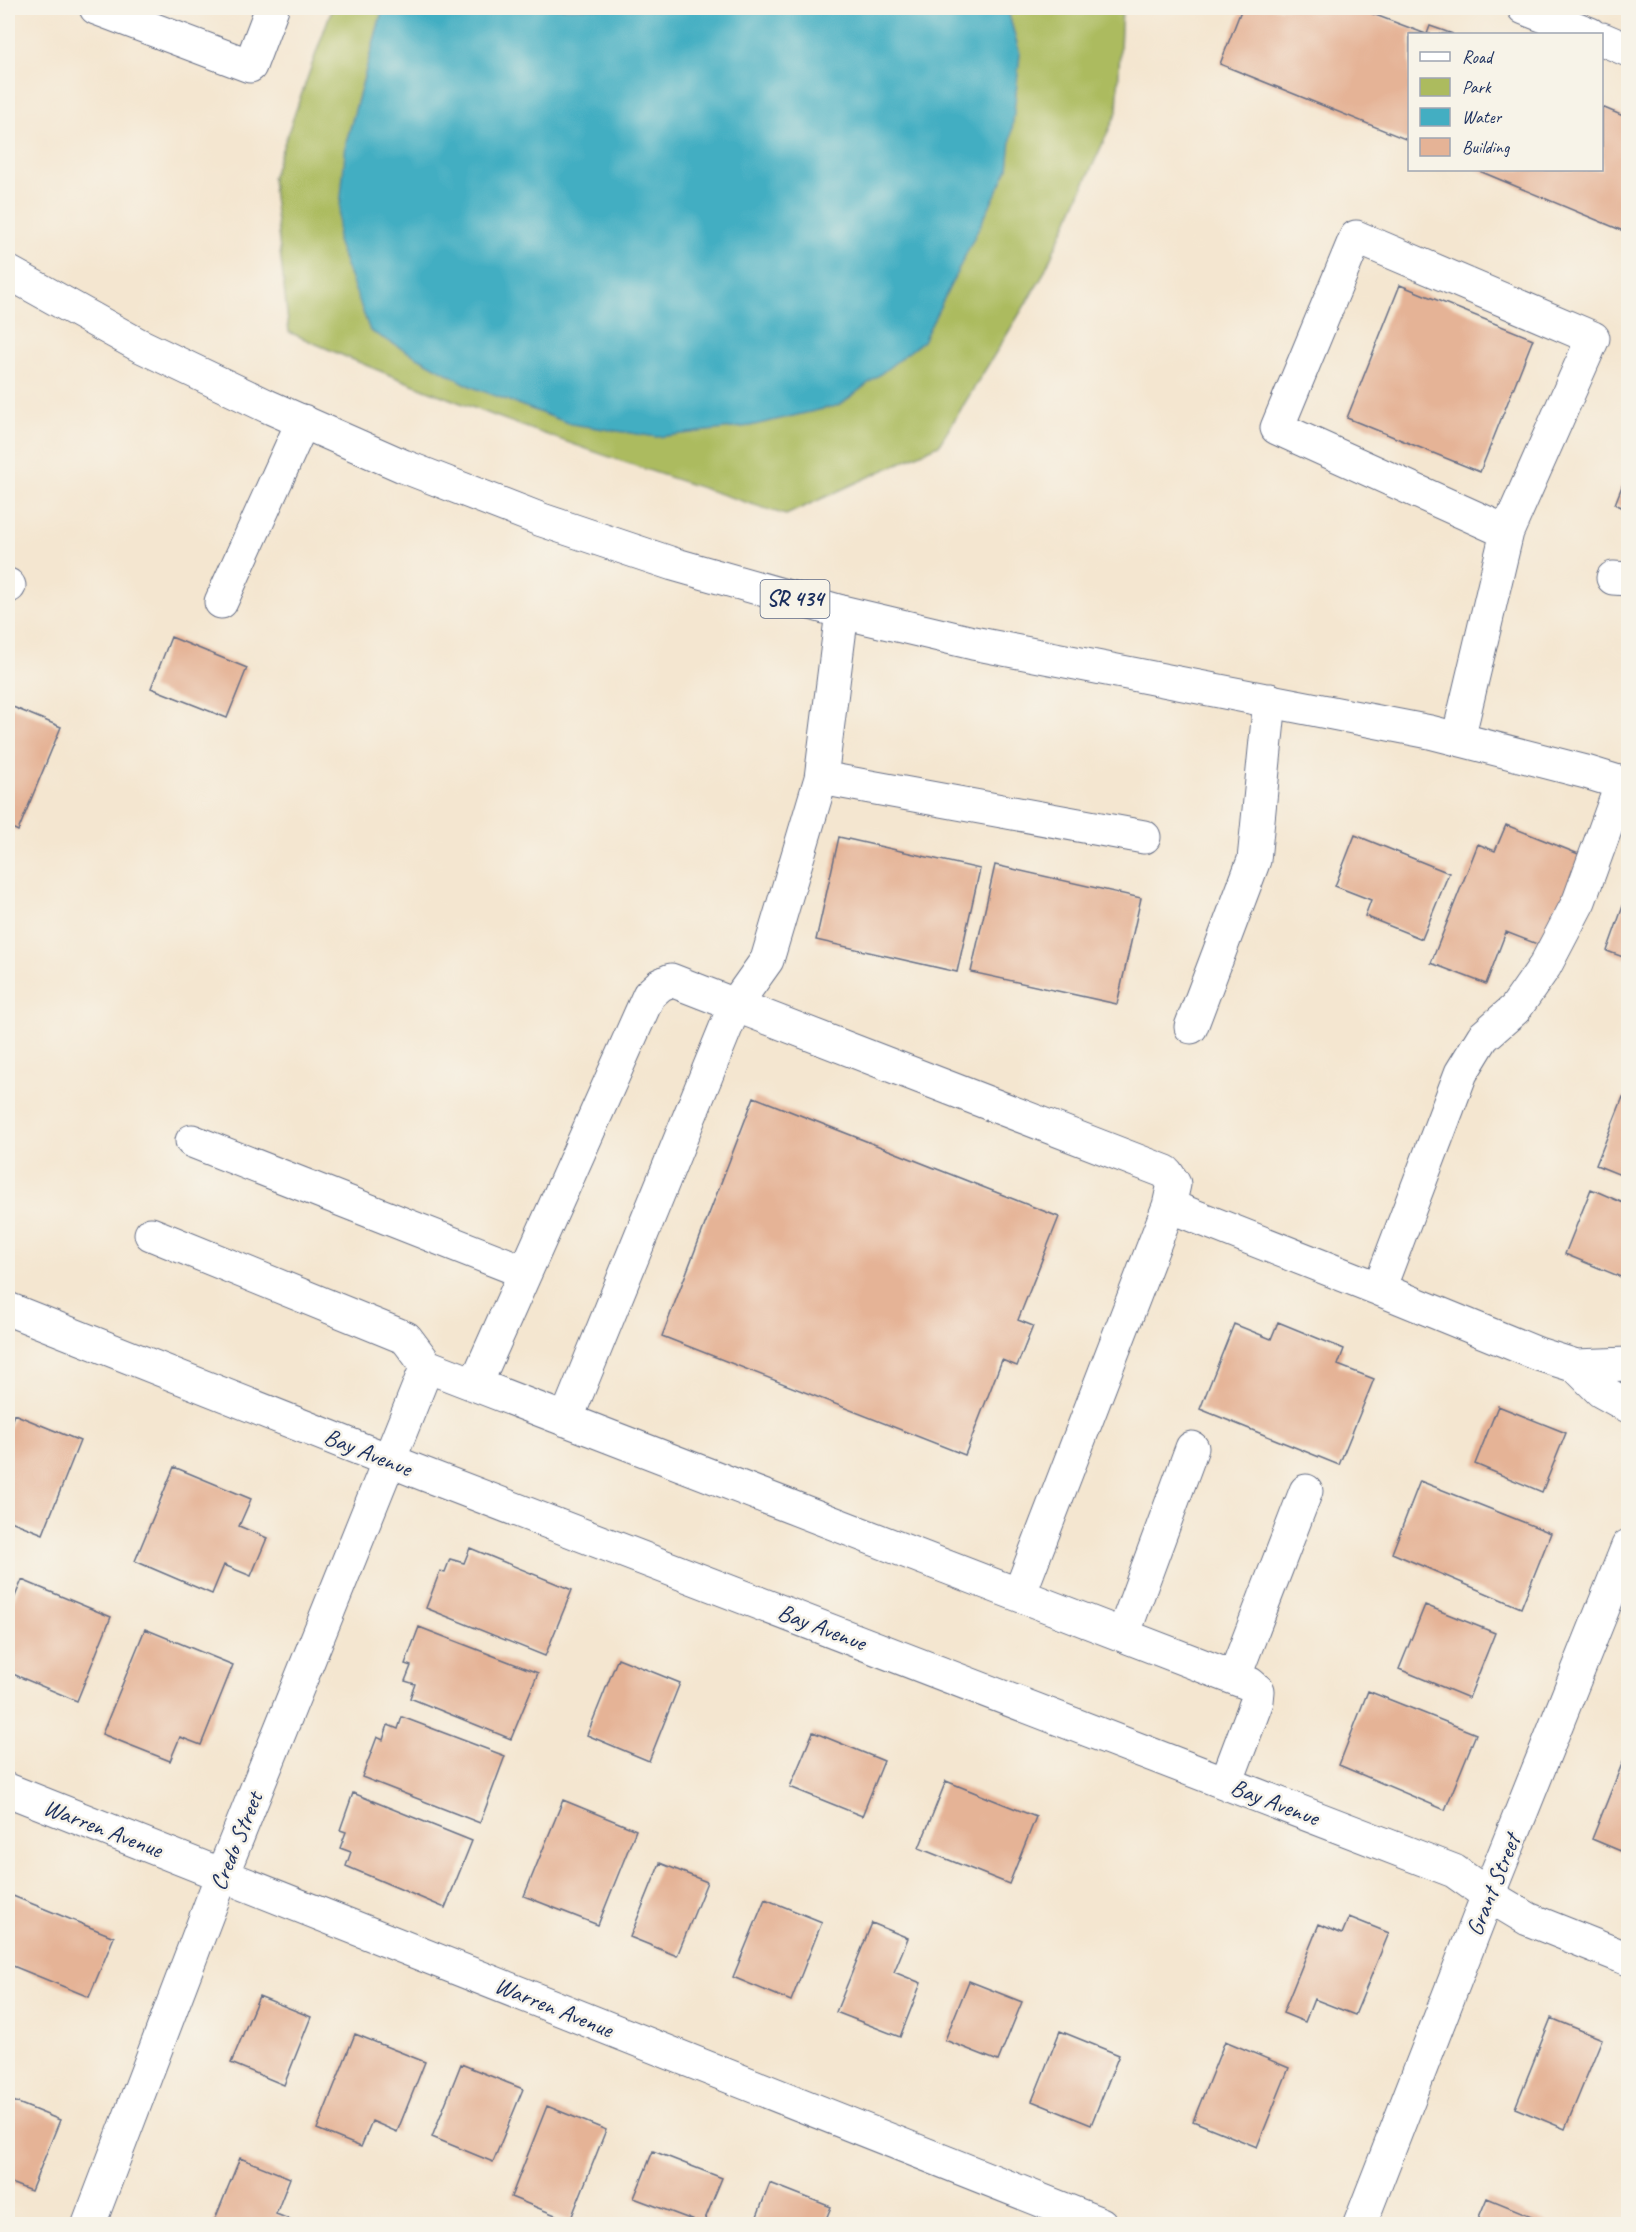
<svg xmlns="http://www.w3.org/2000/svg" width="1636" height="2232" viewBox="0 0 1636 2232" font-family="Caveat,sans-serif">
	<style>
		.green { fill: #acbb5e; stroke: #64755e; stroke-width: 1.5 }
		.water { fill: #43aec2; stroke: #2f6e90; stroke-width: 1.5 }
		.building { fill: #e5b396 }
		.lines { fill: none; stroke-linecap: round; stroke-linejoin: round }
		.minor-casing { stroke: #676f86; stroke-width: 35 }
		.major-casing { stroke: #676f86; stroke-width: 35 }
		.minor { stroke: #fff; stroke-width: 33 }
		.major { stroke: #fff; stroke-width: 33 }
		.labels { text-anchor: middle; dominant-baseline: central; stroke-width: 5; stroke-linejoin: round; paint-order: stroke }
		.shield { fill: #f7f3e8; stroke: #5d6a87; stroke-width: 1.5 }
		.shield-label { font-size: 22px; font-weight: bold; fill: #1b2f5e }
		.street-label { font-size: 24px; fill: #1b2f5e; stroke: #f7f3e8 }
	</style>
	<rect width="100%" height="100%" fill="#f7f3e8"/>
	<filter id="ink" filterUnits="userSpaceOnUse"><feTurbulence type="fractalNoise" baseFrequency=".0167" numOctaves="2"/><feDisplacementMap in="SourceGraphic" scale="12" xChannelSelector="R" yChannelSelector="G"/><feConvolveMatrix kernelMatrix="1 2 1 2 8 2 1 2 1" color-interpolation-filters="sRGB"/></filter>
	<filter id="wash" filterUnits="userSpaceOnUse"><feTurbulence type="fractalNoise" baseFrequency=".008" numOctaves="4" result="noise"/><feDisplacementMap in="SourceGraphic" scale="24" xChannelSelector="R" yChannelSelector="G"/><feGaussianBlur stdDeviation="1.35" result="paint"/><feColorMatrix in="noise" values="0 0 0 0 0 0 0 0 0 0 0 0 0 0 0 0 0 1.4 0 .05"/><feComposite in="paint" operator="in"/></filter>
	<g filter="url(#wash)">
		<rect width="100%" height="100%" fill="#f4e6d0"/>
		<path class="green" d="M332,8h51l-37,135 674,-89 -13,-46h115l-5,104 -76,167 -102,166 -153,70c-168,-53 -336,-111 -497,-183l-17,-154z"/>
		<path class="water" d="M383,8h624l13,46 -12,115 -85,172 -83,64 -90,21 -93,11 -86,-13 -99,-37 -102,-56 -33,-90 9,-98z"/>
		<g id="blocks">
			<path class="building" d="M1242,8h115l69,26h-16v107l-190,-77z
				M1430,26l23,8h-26z
				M1602,107l26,11v115l-151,-63h125z
				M1400,285l133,54 -53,133 -133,-54z
				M1628,471v39l-13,-6z
				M171,637l76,31 -20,50 -76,-30z
				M8,705l53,22 -43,104 -10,-5z
				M1506,825l80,32 -36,92 -44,-17 -20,52 -55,-21 47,-119 17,7z
				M1355,835l94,38 -27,66 -57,-23 6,-16 -36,-14z
				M839,837l141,32 -23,103 -141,-32z
				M995,865l146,33 -24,106 -146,-32z
				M1628,892v67l-21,-8z
				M754,1097l305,120 -41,103 15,6 -16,40 -15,-6 -37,95 -303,-119z
				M1623,1097l5,3v78l-32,-13z
				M1591,1189l37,16v75l-63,-26z
				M1278,1322l66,27 -6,16 36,14 -35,86 -139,-56 34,-85 37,15z
				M1498,1406l68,27 -24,59 -67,-28z
				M14,1414l66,27 -37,93 -35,-14v-89z
				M174,1467l77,32 -12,27 28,12 -16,38 -27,-11 -12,29 -77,-33z
				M1420,1481l131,52 -30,75 -129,-55z
				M470,1548l102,42 -27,66 -119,-48 14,-37 5,1 5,-13 14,4z
				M22,1580l89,37 -34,84 -69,-29v-59z
				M1425,1605l70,28 -26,65 -70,-29z
				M419,1627l119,46 -27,66 -101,-41 5,-14 -10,-3 6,-15 -6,-2z
				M145,1629l88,36 -32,80 -21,-8 -10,24 -68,-27z
				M618,1658l62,25 -31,78 -62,-26z
				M1368,1691l108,43 -31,76 -106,-45z
				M402,1717l103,39 -25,67 -118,-46 15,-40 6,3 5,-15 10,4z
				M813,1732l71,29 -22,55 -72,-29z
				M1628,1749v105l-36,-15z
				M946,1781l90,36 -27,67 -90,-36z
				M353,1793l119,48 -27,67 -99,-42 5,-14 -11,-4 6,-16 -6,-2z
				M563,1800l73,30 -38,95 -74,-29z
				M660,1863l47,19 -30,74 -47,-19z
				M8,1894l106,43 -25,60 -81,-33z
				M765,1899l57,23 -31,79 -58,-24z
				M1349,1917l40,16 -34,82 -41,-16 -9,23 -22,-9 36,-89 23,10z
				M872,1923l36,15 -14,34 27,11 -21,54 -64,-25z
				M969,1981l53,21 -24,59 -53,-21z
				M259,1996l52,21 -27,68 -53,-22z
				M1551,2018l51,21 -37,90 -50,-21z
				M1060,2031l59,24 -28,70 -59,-24z
				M355,2034l70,28 -28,70 -25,-11 -11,26 -44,-18z
				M1225,2041l64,27 -32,79 -64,-26z
				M461,2064l62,25 -30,73 -61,-25z
				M8,2099l52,21 -29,71 -23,-9z
				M547,2106l59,24 -36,91 -59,-24z
				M653,2151l69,27 -19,46 -69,-26z
				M240,2158l50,20 -14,36 26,10h-89z
				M770,2183l61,24 -7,17h-70z
				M1487,2198l64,26h-75z"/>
		</g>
	</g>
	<g filter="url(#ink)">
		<use href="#blocks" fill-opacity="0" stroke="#676f86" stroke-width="1.5"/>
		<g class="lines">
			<defs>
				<path id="minor" d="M96,8l154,58 22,-58
					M1524,8l66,26
					M1602,39l26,11
					M1613,578l15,1
					M8,585l1,1
					M221,602l82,-181
					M842,612l-21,166 323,59
					M1458,739l49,-207 86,-194 -237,-101 -79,191 230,104
					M1622,783l-43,118 -34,65 -30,43 -32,28 -22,36 -82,216 159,65 38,12 52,-2
					M1191,1027l63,-167 16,-160
					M192,1141l333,131
					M151,1234l255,104 21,28 592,229
					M8,1309l408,162 1038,400 34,24 40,24 100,40
					M1576,1366l25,25 27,15
					M476,1383l173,-388 11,-10 11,-5 64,25 32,-45 54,-182
					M566,1420l169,-415 431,167 8,12 -5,22
					M1123,1635l69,-187
					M1234,1678l72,-187
					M1226,1783l31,-82 1,-10 -8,-7 -16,-6 -215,-83 150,-389 210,83
					M8,1790l1093,434
					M89,2224l133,-349 205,-509
					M1360,2224l128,-329 140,-349"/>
				<path id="major" d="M8,272l129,72 130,62 136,60 139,54 131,44 169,48 131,31 457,89 156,40 42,13"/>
			</defs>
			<use href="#minor" class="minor-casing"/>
			<use href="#major" class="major-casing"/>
			<use href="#minor" class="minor"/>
			<use href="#major" class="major"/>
		</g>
	</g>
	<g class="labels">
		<rect class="shield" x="760.5" y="580" width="69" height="38" rx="4.5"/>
		<g class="shield-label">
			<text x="795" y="599">SR 434</text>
		</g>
		<g class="street-label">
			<text transform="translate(368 1452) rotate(22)">Bay Avenue</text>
			<text transform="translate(822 1627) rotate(21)">Bay Avenue</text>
			<text transform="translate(1275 1802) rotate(21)">Bay Avenue</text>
			<text transform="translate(103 1828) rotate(21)">Warren Avenue</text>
			<text transform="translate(236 1841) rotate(-68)">Credo Street</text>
			<text transform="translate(1493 1885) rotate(-68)">Grant Street</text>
			<text transform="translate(554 2007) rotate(22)">Warren Avenue</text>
		</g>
	</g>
	<rect width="1636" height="2232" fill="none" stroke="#f7f3e8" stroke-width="30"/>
	<rect x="1408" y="33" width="195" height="138" fill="#f7f3e8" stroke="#9fa5b1" stroke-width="1.5"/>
	<rect x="1420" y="52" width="30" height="9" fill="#ffffff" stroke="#9fa5b1" stroke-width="1.5"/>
	<text x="1462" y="63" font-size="18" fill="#1b2f5e">Road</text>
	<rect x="1420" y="78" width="30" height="18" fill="#acbb5e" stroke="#9fa5b1" stroke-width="1.5"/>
	<text x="1462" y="93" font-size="18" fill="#1b2f5e">Park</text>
	<rect x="1420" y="108" width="30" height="18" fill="#43aec2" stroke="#9fa5b1" stroke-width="1.5"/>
	<text x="1462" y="123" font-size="18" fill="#1b2f5e">Water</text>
	<rect x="1420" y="138" width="30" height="18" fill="#e5b396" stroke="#9fa5b1" stroke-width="1.5"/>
	<text x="1462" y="153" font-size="18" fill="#1b2f5e">Building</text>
</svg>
